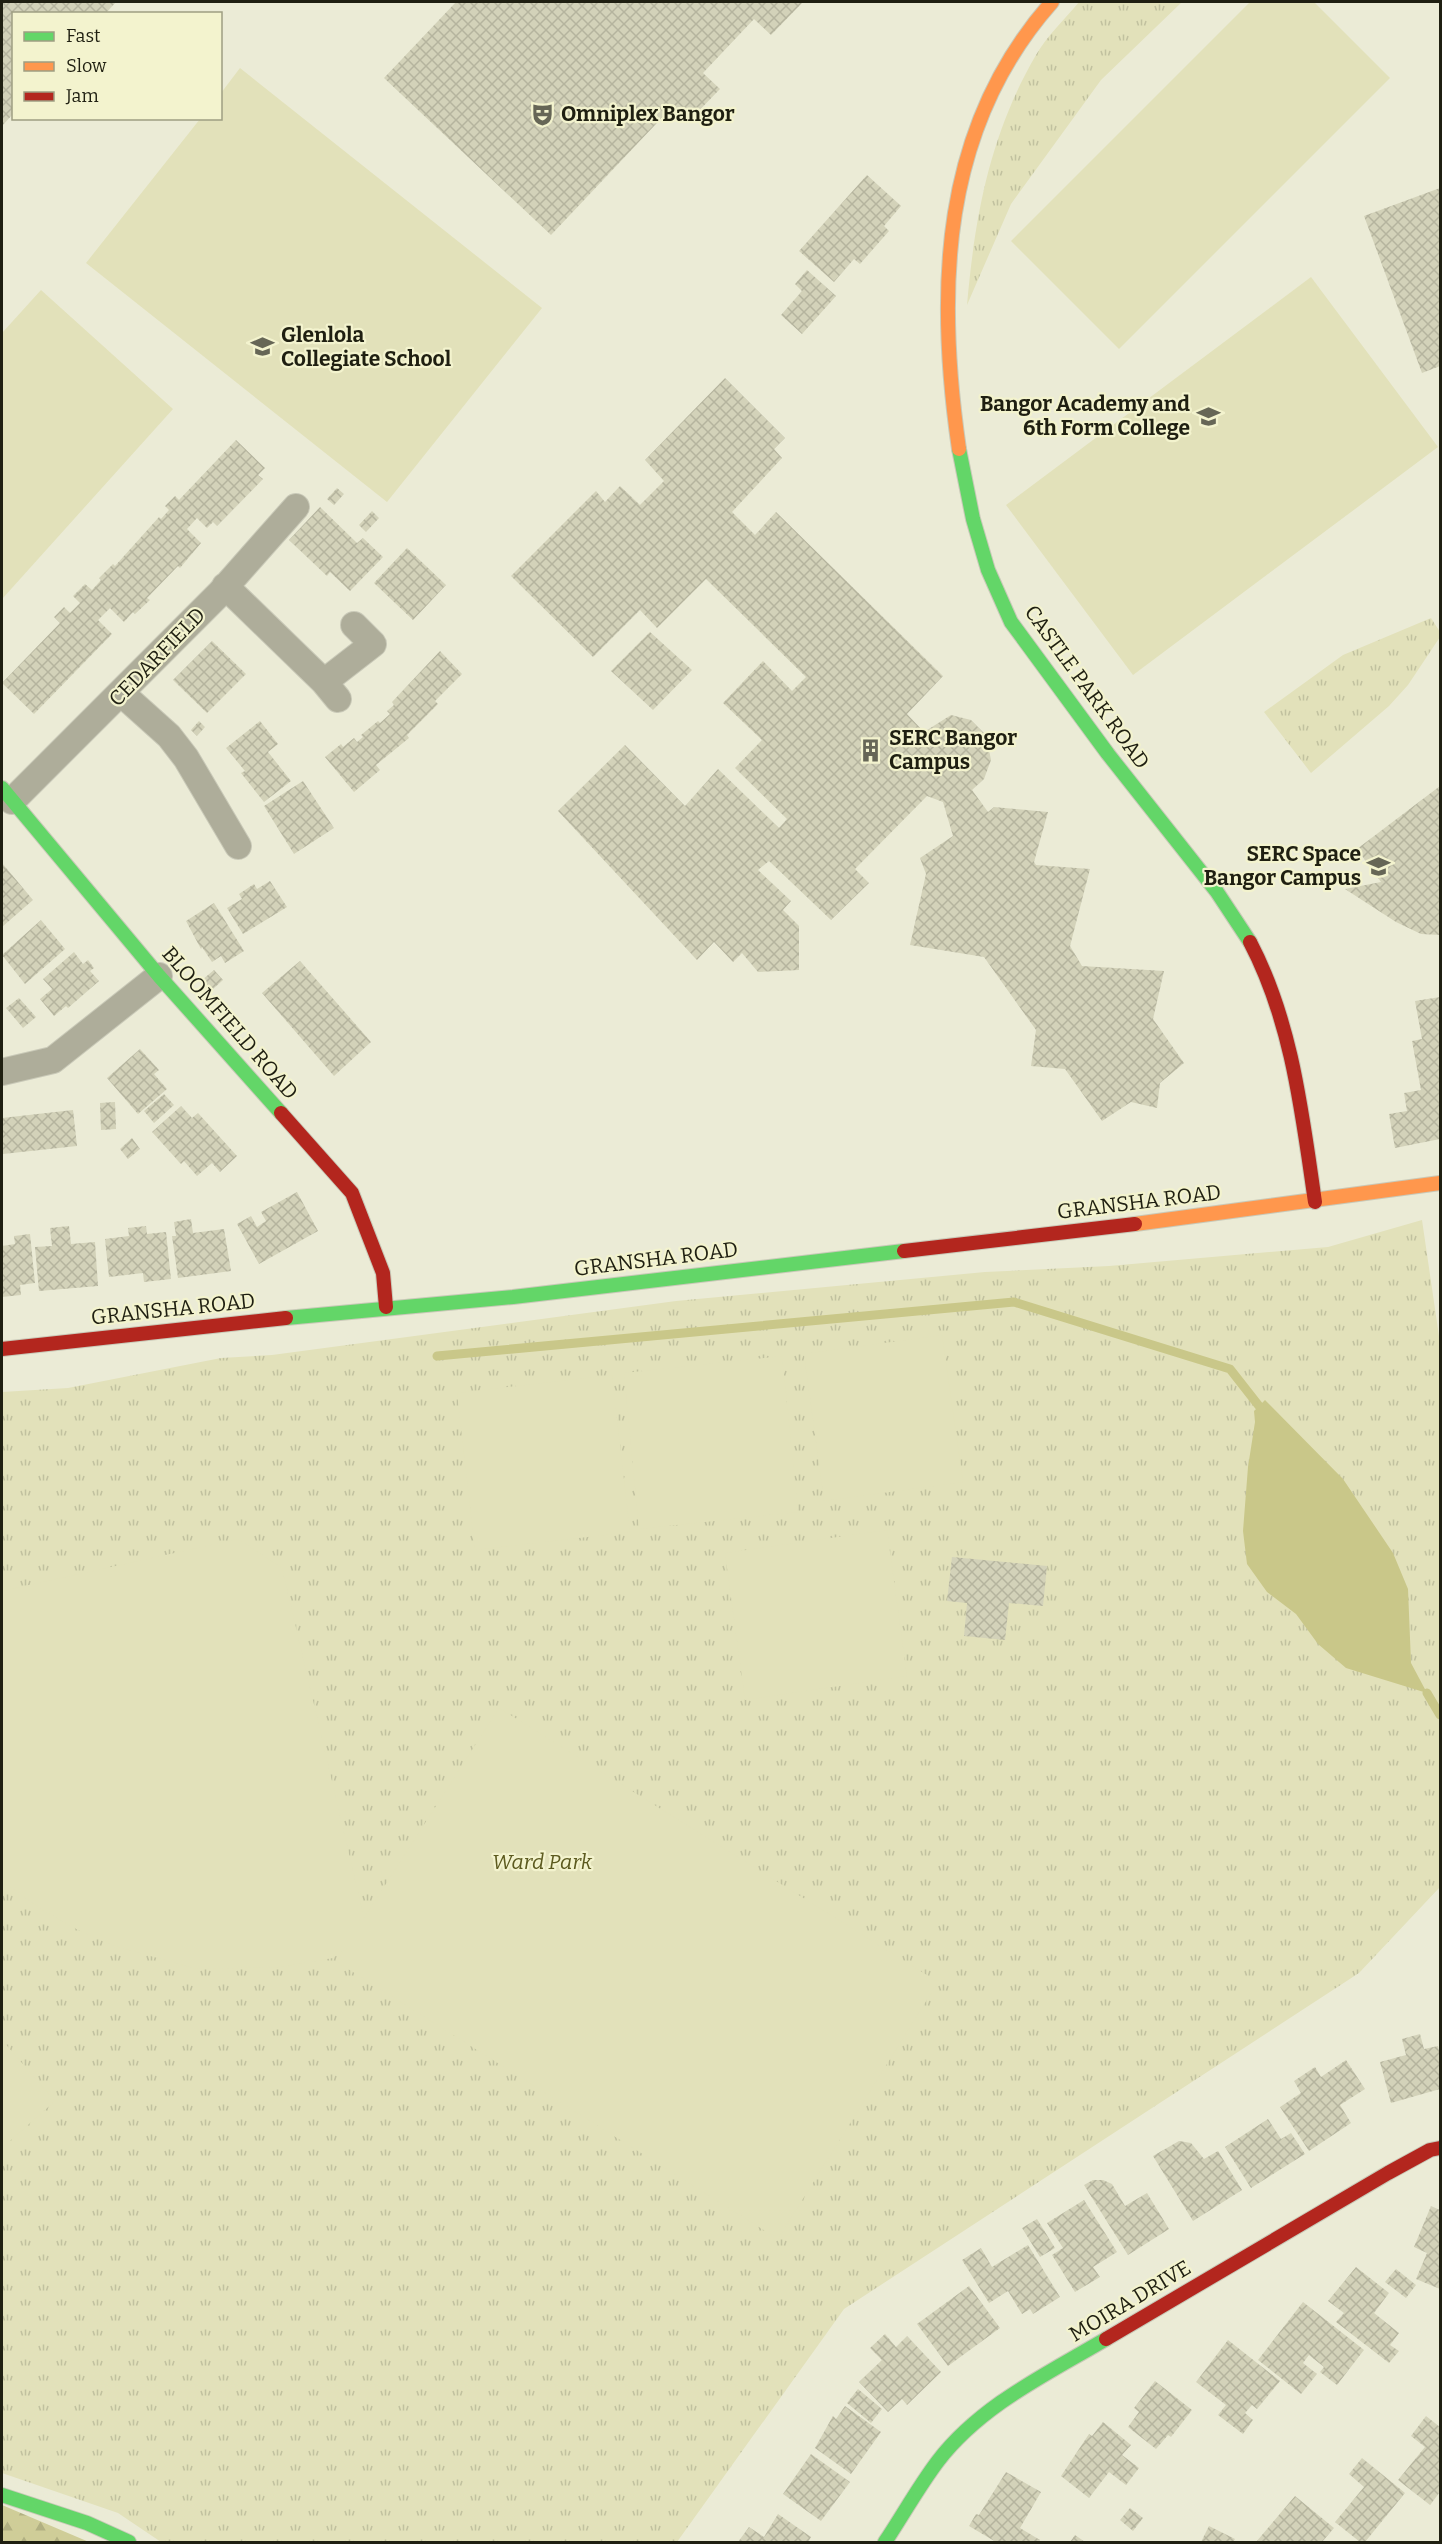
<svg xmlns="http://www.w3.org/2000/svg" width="1442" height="2544" viewBox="0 0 1442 2544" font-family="Bitter,serif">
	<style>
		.grass { fill: url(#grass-tufts) }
		.forest { fill: url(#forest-firs) }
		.garden { fill: #e2e1ba }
		.water { fill: #c9c789 }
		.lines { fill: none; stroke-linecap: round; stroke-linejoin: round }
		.stream { stroke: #c9c789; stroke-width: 9 }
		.building { fill: url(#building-cross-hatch) }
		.street-casing { stroke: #c9c9b8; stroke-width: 28 }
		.fast-casing { stroke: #c9c9b8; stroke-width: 16 }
		.slow-casing { stroke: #c9c9b8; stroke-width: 16 }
		.jam-casing { stroke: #c9c9b8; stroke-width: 16 }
		.street { stroke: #aead9a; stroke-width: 26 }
		.fast { stroke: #63d668; stroke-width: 14 }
		.slow { stroke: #ff974d; stroke-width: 14 }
		.jam { stroke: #b3261e; stroke-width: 14 }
		.labels { text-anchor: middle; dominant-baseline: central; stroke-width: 4.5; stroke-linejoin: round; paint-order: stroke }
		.poi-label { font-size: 21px; font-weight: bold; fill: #1f1f11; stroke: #f3f3ce; text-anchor: start }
		.street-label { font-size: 21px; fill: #1f1f11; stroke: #f3f3ce }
		.park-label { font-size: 21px; font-style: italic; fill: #5c5a1f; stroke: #f3f3ce }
	</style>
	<defs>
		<pattern id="grass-tufts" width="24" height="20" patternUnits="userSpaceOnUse" patternTransform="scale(1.5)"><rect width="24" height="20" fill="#e2e1ba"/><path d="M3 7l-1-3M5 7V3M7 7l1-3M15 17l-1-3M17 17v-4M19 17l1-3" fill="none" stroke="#c1c19f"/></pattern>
		<pattern id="forest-firs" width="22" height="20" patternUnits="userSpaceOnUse" patternTransform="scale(1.5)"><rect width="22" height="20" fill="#cfcd98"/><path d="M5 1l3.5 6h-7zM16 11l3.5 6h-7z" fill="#b1b082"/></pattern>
		<pattern id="building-cross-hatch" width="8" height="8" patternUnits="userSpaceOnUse" patternTransform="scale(1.5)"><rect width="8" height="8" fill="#d3d2b9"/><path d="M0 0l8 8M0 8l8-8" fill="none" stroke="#b5b49e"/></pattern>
	</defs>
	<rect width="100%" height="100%" fill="#ebebd6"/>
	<path class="grass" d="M1079,2h103l-81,78 -90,124 -44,101c8,-90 23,-171 69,-250 11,-19 29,-36 43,-53z
		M1431,618l9,14v5l-32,48 -19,21 -78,67 -47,-61 79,-57z
		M1422,1220l18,123v544l-81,86 -515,336 -167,233h-516l-43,-29 -116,-40v-1081l66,-4 153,-30 51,-3 404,-54 309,-29 124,-6 219,-19z"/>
	<path class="forest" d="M2,2505l87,37h-87z"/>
	<path class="garden" d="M1250,2h64l76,76 -271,271 -108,-108z
		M240,68l302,240 -155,194 -301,-239 114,-144 20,-1 1,-25z
		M1311,277l127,170 -305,228 -127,-170z
		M41,290l132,119 -170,189 -1,-265z
		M942,1335l21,147 -139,19 -20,-147z
		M782,1356l16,156 -159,17 -15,-156z
		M612,1375l18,157 -155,18 -18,-157z
		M887,1530l20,146 -162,24 -20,-147z
		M238,1539l44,29 82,350 135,-210 439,274 -160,257 -441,-277 7,-12 -11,8 -52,9 -84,2 -79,-22 -40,-17 -37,-21 -39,-28v-290z
		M2,2040l53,61 -53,47z"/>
	<path class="water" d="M1265,1400l78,79 50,74 15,36 3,74 16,30 -81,-25 -28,-24 -22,-30 -29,-22 -20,-28 -4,-33 5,-64 7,-45 -1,-11z"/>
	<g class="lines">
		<path class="stream" d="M437,1356l577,-54 216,67 29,37
			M1427,1693l13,22"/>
	</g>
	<path class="building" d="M2,2h114l-11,12h-91v99l-12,13z
		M456,2h347l-32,33 -17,-16 -51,54 17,16 -32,33 -16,-15 -121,128 -167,-157z
		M867,175l34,31 -17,20 5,5 -29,33 -6,-5 -20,23 -35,-31z
		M1440,188v178l-18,7 -58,-157z
		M807,270l29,26 -34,38 -21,-19 21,-24 -7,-7z
		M725,378l60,60 -11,11 8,9 -50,54 23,23 21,-23 167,164 -36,38 17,18 27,-17 20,5 15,15 5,25 -7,19 -12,11 16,22 6,-5 54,5 -14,50 2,3 54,4 -20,77 12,20 82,5 -11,48 31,44 -24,20 -3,25 -26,-6 -29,19 -37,-52 -34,-3 5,-36 -52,-73 -74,-12 16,-71 -6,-16 33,-22 -10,-34 -16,-6 -72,73 14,14 -38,37 -62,-59 -11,9 33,31 -8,9 16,16v44l-41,2 -16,-19 -9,9 -19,-20 -17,18 -139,-149 67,-66 60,61 33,-37 61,59 8,-9 -52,-51 27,-28 -39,-37 40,-42 29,30 14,-14 -100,-98 -49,49 -17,-18 -47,47 -82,-81 85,-85 9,11 15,-16 20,19 24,-24 -19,-21z
		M236,440l29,28 -7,7 5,4 -46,47 -4,-4 -6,6 -10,-10 -10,11 14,14 -21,25 -2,-2 -31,32 3,2 -15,14 -2,-2 -9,10 -14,-14 -12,12 14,14 -78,80 -32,-31 58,-60 -6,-6 10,-10 6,6 10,-10 -7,-7 12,-12 7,6 9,-10 -2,-2 14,-14 2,2 44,-49 2,2 8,-9 -4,-4 10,-10 4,4z
		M337,488l7,6 -10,11 -7,-6z
		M320,507l37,36 6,-5 20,19 -33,34 -20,-19 -3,4 -38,-36z
		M372,511l7,7 -13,14 -7,-7z
		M407,548l39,37 -33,35 -39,-37z
		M650,632l42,38 -39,40 -42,-39z
		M212,641l34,33 -39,39 -34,-33z
		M440,651l22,23 -27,27 3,3 -31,31 2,3 -33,27 4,5 -26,22 -29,-35 16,-13 2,3 11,-9 3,4 6,-5 -2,-2 17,-14 2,2 10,-9 -3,-3 7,-6 -2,-3z
		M199,721l6,6 -8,9 -6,-6z
		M260,721l18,23 -10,8 23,29 -27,21 -23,-29 4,-2 -19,-23z
		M303,781l31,47 -40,26 -30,-48z
		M1440,786v149l-19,-1 -25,-12 -51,-33 36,-7 -24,-33z
		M2,863l31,37 -31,27z
		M270,881l17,26 -44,27 -16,-26 15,-9 -3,-5 15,-10 3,5z
		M214,903l30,48 -19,12 -4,-7 -9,6 -10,-15 -1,2 -15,-28z
		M41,920l24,29 -40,35 -23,-29z
		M74,952l9,12 5,-4 6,8 -4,3 9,10 -31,27 -2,-2 -12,10 -14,-17 12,-10 -9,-10z
		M300,961l71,81 -37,34 -72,-83z
		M214,970l9,10 -11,10 -10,-10z
		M1440,997v142l-45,9 -6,-34 18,-3 -3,-18 17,-3 -9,-49 10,-2 -7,-38z
		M19,998l17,19 -13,11 -17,-20z
		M140,1049l19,21 -5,4 13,15 -29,25 -31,-36z
		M164,1094l10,11 -20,18 -10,-12z
		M115,1102l1,27 -15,1 -1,-27z
		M181,1106l11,12 6,-5 39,43 -17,16 -8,-9 -15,13 -13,-15 -3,3 -29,-32z
		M73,1110l4,36 -74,8 -1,-36z
		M132,1138l8,11 -12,10 -8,-10z
		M297,1192l21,39 -59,33 -22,-40 14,-8 6,11 9,-6 -5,-9z
		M191,1219l2,14 31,-4 7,42 -53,7 -6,-42h4l-2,-14z
		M69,1226l2,18 24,-2 3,44 -59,5 -4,-44 17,-1 -2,-18z
		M146,1226l1,8 19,-2 5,47 -27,3 -1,-9 -34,4 -4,-38 24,-3 -1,-8z
		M30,1234l5,49 -15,2 1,10 -19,2v-51l13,-2 -1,-8z
		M952,1557l95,9 -4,40 -34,-3 -4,37 -41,-4 3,-33 -20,-2z
		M1420,2034l4,15 14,-3 2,10v33l-49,14 -11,-41 26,-7 -4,-16z
		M1346,2060l19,29 -25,16 11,18 -42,28 -29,-44 21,-14 -7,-12 21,-14 6,10z
		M1268,2119l13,20 10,-6 14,21 -54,34 -26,-41z
		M1179,2141l12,2 13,16 14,-8 24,39 -49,31 -40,-65z
		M1093,2180h10l9,4 13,22 22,-13 22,36 -41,26 -44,-70z
		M1084,2200l33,52 -24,15 7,10 -25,15 -23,-37 11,-7 -16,-25z
		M1431,2206l9,4v79l-24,-10 11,-26 -13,-6z
		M1037,2219l18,29 -15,9 -18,-29z
		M1028,2245l32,52 -27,17 -3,-5 -8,5 -14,-23 -19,12 -27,-43 19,-12 11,19z
		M1356,2267l33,26 -15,20 25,20 -9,12 9,6 -10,12 -53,-41 8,-9 -16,-12z
		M1396,2269l20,16 -10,13 -21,-16z
		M969,2286l31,42 -52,38 -31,-42z
		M1303,2302l61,48 -27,35 -17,-13 4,-5 -15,-12 -6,8 14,11 -16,20 -43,-34z
		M885,2334l11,13 11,-11 34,36 -34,33 -5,-6 -14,13 -29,-30 23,-22 -12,-12z
		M1228,2340l52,41 -23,28 -5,-4 -7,8 8,7 -10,14 -25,-19 8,-10 -30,-23z
		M1155,2381l37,29 -21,27 -3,-2 -12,14 -28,-22 11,-15 -5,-4z
		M858,2389l24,20 -11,14 -24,-20z
		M845,2406l36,26 -30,42 -36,-26 18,-32 3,3z
		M1426,2416l14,11v65l-10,13 -32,-25 27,-33 -14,-11z
		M1103,2422l28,23 -9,10 17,13 -13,17 -17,-13 -20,26 -28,-22 28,-42 3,2z
		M811,2454l39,28 -29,39 -38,-27z
		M1362,2458l43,35 -40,49h-5l-25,-20 29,-35 -15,-13z
		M1006,2472l35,20 -21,36 20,12 -2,2h-42l-27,-16 7,-12 3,1z
		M1295,2496l39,32 -12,14h-66z
		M1130,2508l13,10 -10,13 -13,-11z
		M778,2514l33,23 -3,5h-70l11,-15 15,10z
		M1209,2526l26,13 -2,3h-32z
		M1075,2535l10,7h-15z"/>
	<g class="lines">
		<defs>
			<path id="street" d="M225,586l99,96 14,17
				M324,682l49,-38 -19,-19
				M121,693l48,43 17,22 52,88
				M12,801l207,-207 77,-87
				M2,1072l51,-12 106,-84"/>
			<path id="fast" d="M959,449l14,70 15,51 23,52 97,132 109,138 33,50
				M2,788l157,188 122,137
				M286,1318l227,-21 391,-46
				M2,2495l85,28 42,19
				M885,2542c18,-27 34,-56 53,-81 43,-56 109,-87 168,-122"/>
			<path id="slow" d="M959,449c-23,-158 -19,-321 93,-447
				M1135,1224l305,-41"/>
			<path id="jam" d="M1250,942c42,80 52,171 65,260
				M281,1113l71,80 31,80 3,34
				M904,1251l231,-27
				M2,1349l284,-31
				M1106,2339l282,-166 42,-23 10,-2"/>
		</defs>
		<use href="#street" class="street-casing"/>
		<use href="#fast" class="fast-casing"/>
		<use href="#slow" class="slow-casing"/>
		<use href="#jam" class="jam-casing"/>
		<use href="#street" class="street"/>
		<use href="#fast" class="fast"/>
		<use href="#slow" class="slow"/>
		<use href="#jam" class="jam"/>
	</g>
	<defs>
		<symbol id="theatre-bare" viewBox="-9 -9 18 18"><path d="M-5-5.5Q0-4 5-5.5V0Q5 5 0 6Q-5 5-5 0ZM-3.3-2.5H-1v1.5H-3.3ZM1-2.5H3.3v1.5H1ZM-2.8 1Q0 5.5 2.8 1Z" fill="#666656" stroke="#f3f3ce" stroke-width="2.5" paint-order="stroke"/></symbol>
		<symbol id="school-bare" viewBox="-9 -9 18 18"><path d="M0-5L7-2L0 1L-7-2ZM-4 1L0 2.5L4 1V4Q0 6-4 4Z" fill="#666656" stroke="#f3f3ce" stroke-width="2.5" paint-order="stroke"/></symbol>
		<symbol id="building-bare" viewBox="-9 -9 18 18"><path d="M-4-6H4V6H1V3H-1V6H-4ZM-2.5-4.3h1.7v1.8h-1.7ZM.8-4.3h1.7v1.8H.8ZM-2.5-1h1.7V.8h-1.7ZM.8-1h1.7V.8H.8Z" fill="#666656" stroke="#f3f3ce" stroke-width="2.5" paint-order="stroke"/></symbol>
		<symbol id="university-bare" viewBox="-9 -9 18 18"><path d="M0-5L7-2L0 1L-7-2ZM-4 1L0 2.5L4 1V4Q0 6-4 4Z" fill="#666656" stroke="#f3f3ce" stroke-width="2.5" paint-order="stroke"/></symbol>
	</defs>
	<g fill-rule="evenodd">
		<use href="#theatre-bare" x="526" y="98" width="33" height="33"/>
		<use href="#school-bare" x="246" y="330" width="33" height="33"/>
		<use href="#school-bare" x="1192" y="400" width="33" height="33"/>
		<use href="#building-bare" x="854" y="734" width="33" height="33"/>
		<use href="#university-bare" x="1362" y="850" width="33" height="33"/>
	</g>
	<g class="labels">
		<g class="poi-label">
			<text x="561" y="114">Omniplex Bangor</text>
			<text x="281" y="335">Glenlola<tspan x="281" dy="24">Collegiate School</tspan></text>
			<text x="1190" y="404" text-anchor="end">Bangor Academy and<tspan x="1190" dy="24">6th Form College</tspan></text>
			<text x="889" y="738">SERC Bangor<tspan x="889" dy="24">Campus</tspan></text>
			<text x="1361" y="854" text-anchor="end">SERC Space<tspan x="1361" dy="24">Bangor Campus</tspan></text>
		</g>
		<g class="street-label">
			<text transform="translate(157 657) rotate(-46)">CEDARFIELD</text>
			<text transform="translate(1087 687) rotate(54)">CASTLE PARK ROAD</text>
			<text transform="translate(230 1023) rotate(49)">BLOOMFIELD ROAD</text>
			<text transform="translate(1139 1202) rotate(-7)">GRANSHA ROAD</text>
			<text transform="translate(656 1259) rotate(-7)">GRANSHA ROAD</text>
			<text transform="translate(173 1309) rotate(-6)">GRANSHA ROAD</text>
			<text transform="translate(1130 2301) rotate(-31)">MOIRA DRIVE</text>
		</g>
		<g class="park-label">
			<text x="542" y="1862">Ward Park</text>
		</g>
	</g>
	<rect width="1442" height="2544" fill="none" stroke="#1f1f11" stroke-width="6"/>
	<rect x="12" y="12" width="210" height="108" fill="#f3f3ce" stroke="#9e9e82" stroke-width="1.5"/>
	<rect x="24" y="32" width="30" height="9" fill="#63d668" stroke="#9e9e82" stroke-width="1.5"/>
	<text x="66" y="42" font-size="18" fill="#1f1f11">Fast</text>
	<rect x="24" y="62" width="30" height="9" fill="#ff974d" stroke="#9e9e82" stroke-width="1.5"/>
	<text x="66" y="72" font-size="18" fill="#1f1f11">Slow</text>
	<rect x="24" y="92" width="30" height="9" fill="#b3261e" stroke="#9e9e82" stroke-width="1.5"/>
	<text x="66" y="102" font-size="18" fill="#1f1f11">Jam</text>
</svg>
